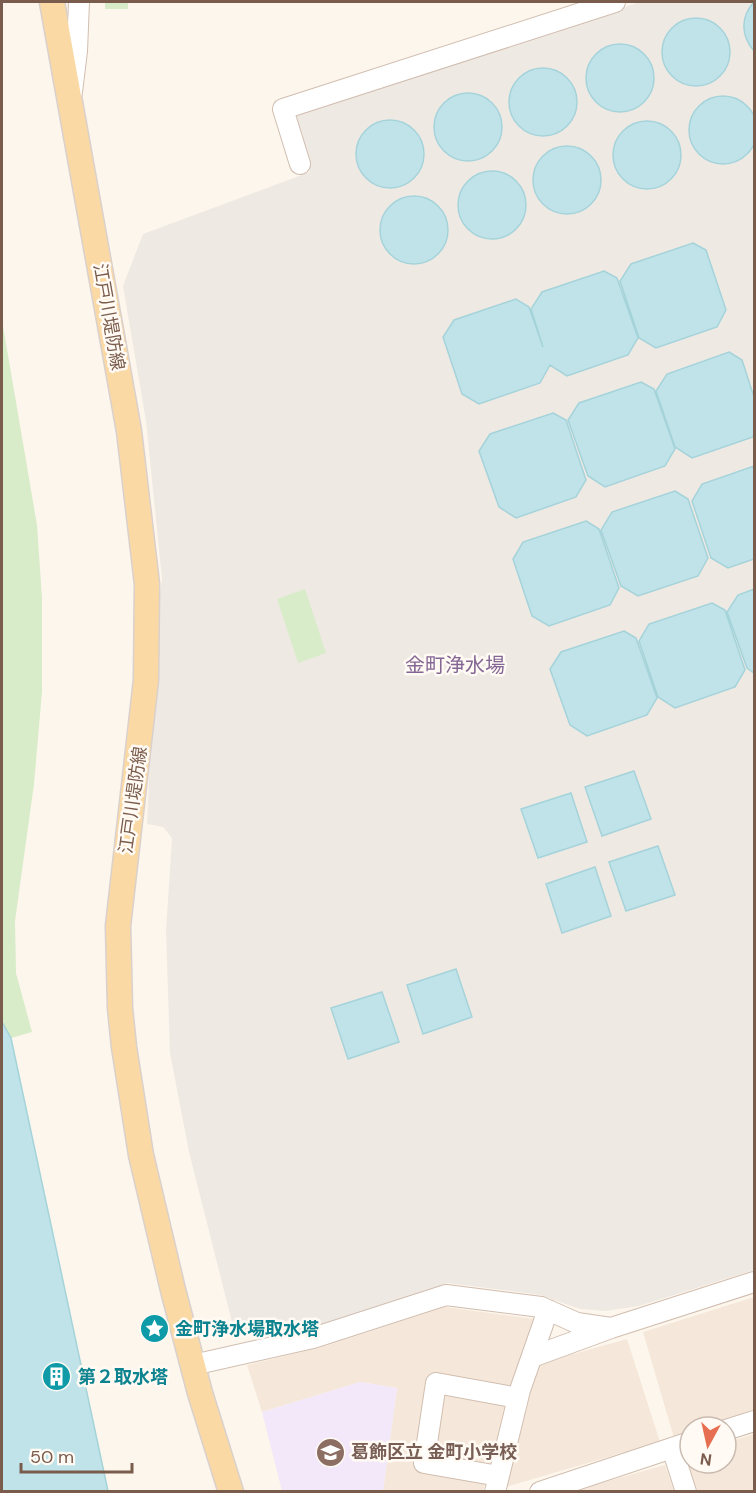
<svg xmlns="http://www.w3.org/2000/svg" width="756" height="1493" viewBox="0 0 756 1493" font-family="'DM Sans','Noto Sans JP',sans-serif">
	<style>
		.residential { fill: #f5e8da }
		.industrial { fill: #efe9e4 }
		.education { fill: #f3e8fa }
		.green { fill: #d8ecc9 }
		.water { fill: #bfe3e8; stroke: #a5d3da; stroke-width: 1.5 }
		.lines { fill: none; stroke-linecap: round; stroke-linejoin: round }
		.minor-casing { stroke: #d1beb0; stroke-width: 22 }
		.major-casing { stroke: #dad1cd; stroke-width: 27 }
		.minor { stroke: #fff; stroke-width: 20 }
		.major { stroke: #fbd9a5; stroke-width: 24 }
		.labels { text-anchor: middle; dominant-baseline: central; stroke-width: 5; stroke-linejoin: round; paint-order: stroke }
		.street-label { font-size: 18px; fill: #7a5c4d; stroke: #fffaf3 }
		.culture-label { font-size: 18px; font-weight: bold; fill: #0d838f; stroke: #fffaf3; text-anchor: start }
		.education-label { font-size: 18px; font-weight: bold; fill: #785e54; stroke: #fffaf3; text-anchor: start }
		.neighbourhood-label { font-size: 20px; fill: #846695; stroke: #fffaf3 }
	</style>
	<rect width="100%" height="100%" fill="#fdf6ec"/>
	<path class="residential" d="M754,1297v112l-50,18h-14v5l-16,6 -31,-106z
		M445,1307l90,12 -25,73 -27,99h-100l14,-103 -37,-6 -98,30 -15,-47 72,-17z
		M627,1339l33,103 -158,46 35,-124z
		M754,1434v57h-62l-10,-33 8,-3v8h36v-20z
		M665,1465l9,26 -105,1z"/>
	<path class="industrial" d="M640,2h114v1268l-115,36 -33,5 -26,-2 -40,-14 -92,-12 -134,45 -41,6 -39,-4 -45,-178 -19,-99 -4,-122 6,-93 -9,-11 -16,-3 9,-201 6,-44 -16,-158 -23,-135 20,-52 167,-62 -18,-58z"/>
	<path class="education" d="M360,1382l37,6 -14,103h-101l-20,-79z"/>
	<path class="green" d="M105,2h23v7h-23z
		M2,320l35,205 5,73v94l-8,92 -19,137 1,52 16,59 -21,6 -9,-16z
		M305,589l21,64 -28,10 -21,-64z"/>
	<path class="water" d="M754,2v49c-13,-15 -14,-34 0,-49z
		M662 52a34 34 0 1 1 68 0a34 34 0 1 1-68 0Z
		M586 78a34 34 0 1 1 68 0a34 34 0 1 1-68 0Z
		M509 102a34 34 0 1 1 68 0a34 34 0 1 1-68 0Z
		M434 127a34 34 0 1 1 68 0a34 34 0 1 1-68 0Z
		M689 130a34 34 0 1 1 68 0a34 34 0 1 1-68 0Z
		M356 154a34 34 0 1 1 68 0a34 34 0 1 1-68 0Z
		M613 155a34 34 0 1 1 68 0a34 34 0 1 1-68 0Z
		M533 180a34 34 0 1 1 68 0a34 34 0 1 1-68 0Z
		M458 205a34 34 0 1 1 68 0a34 34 0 1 1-68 0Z
		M380 230a34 34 0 1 1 68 0a34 34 0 1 1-68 0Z
		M693,243l13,7 20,60 -9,17 -61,21 -17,-10 -19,-57 11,-17z
		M604,271l13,7 21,60 -10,17 -61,21 -17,-11 -10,18 -61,21 -17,-10 -19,-57 11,-17 62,-21 13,8 14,40 -12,-38 11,-17z
		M729,352l13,8 12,37v37l-1,3 -61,21 -17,-11 -19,-56 11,-17z
		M641,382l13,7 21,60 -10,17 -60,21 -17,-11 -20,-56 11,-17z
		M553,413l13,7 20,60 -10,17 -60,21 -17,-11 -20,-56 11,-17z
		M754,466v93l-26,9 -17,-10 -19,-57 10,-17z
		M675,491l13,8 20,59 -10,18 -60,20 -17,-10 -20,-56 11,-18z
		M586,521l13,8 20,59 -9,17 -61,21 -17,-10 -19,-57 10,-17z
		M754,589v84l-7,-5 -20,-56 11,-17z
		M712,603l13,7 20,60 -10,17 -60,21 -17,-11 -19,-56 10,-17z
		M624,631l12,7 21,60 -10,17 -60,21 -17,-11 -20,-56 11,-17z
		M634,771l17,48 -49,17 -17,-49z
		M571,793l16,49 -49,16 -17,-49z
		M658,846l17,49 -49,16 -17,-49z
		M595,867l16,49 -49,17 -16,-49z
		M456,969l16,48 -49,17 -16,-49z
		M382,992l17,50 -51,17 -17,-51z
		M2,1022l9,16 97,453h-106z"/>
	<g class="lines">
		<defs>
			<path id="minor" d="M72,92l5,-41 2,-49
				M300,164l-17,-55 332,-107
				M532,1357l79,-29
				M193,1365l120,-27 133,-43 95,12 36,16 34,5 143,-46
				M726,1430l28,-9
				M672,1448l14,44
				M499,1476l-75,-13 12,-80 82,15
				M495,1492l25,-102 28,-80
				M540,1492l150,-50"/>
			<path id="major" d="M52,2l77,429 18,153 -1,96 -28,246 2,82 4,39 17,108 32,135 27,103 31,99"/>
		</defs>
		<use href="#minor" class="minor-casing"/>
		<use href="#major" class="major-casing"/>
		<use href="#minor" class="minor"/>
		<use href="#major" class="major"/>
	</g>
	<defs>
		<symbol id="sight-disc" viewBox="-11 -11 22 22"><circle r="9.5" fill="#0f9aa8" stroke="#fffaf3"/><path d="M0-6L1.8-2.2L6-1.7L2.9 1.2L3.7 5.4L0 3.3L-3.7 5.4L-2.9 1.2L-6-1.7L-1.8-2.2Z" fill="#fff"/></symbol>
		<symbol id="building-disc" viewBox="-11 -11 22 22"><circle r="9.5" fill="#0f9aa8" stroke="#fffaf3"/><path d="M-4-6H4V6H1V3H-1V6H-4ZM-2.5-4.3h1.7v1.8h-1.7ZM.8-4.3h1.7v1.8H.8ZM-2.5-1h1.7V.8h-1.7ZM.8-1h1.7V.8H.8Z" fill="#fff"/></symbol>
		<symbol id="school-disc" viewBox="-11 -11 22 22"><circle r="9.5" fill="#8d6e63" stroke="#fffaf3"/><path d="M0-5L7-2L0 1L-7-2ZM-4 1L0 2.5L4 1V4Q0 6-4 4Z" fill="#fff"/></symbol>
	</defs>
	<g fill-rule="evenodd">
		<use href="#sight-disc" x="138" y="1312" width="33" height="33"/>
		<use href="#building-disc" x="40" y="1360" width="33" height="33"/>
		<use href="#school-disc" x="314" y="1436" width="33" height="33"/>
	</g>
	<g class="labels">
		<g class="street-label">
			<text transform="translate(109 317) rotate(80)">江戸川堤防線</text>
			<text transform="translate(133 800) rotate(-82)">江戸川堤防線</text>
		</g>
		<g class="culture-label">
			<text x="175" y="1329">金町浄水場取水塔</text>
			<text x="78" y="1377">第２取水塔</text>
		</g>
		<g class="education-label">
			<text x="351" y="1452">葛飾区立 金町小学校</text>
		</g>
		<g class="neighbourhood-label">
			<text x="455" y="665">金町浄水場</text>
		</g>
	</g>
	<rect width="756" height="1493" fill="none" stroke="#7a5c4d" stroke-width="6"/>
	<g transform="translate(708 1445) rotate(188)"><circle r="28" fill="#fffaf3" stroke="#cabbb1" stroke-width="1.5"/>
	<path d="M0-4.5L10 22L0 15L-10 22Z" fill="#e76f51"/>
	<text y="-9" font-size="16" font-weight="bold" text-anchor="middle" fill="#7a5c4d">N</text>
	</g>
	<path d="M21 1463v9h111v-9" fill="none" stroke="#7a5c4d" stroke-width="3"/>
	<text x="30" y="1463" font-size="18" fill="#7a5c4d" stroke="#fffaf3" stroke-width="4.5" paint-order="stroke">50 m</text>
</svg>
